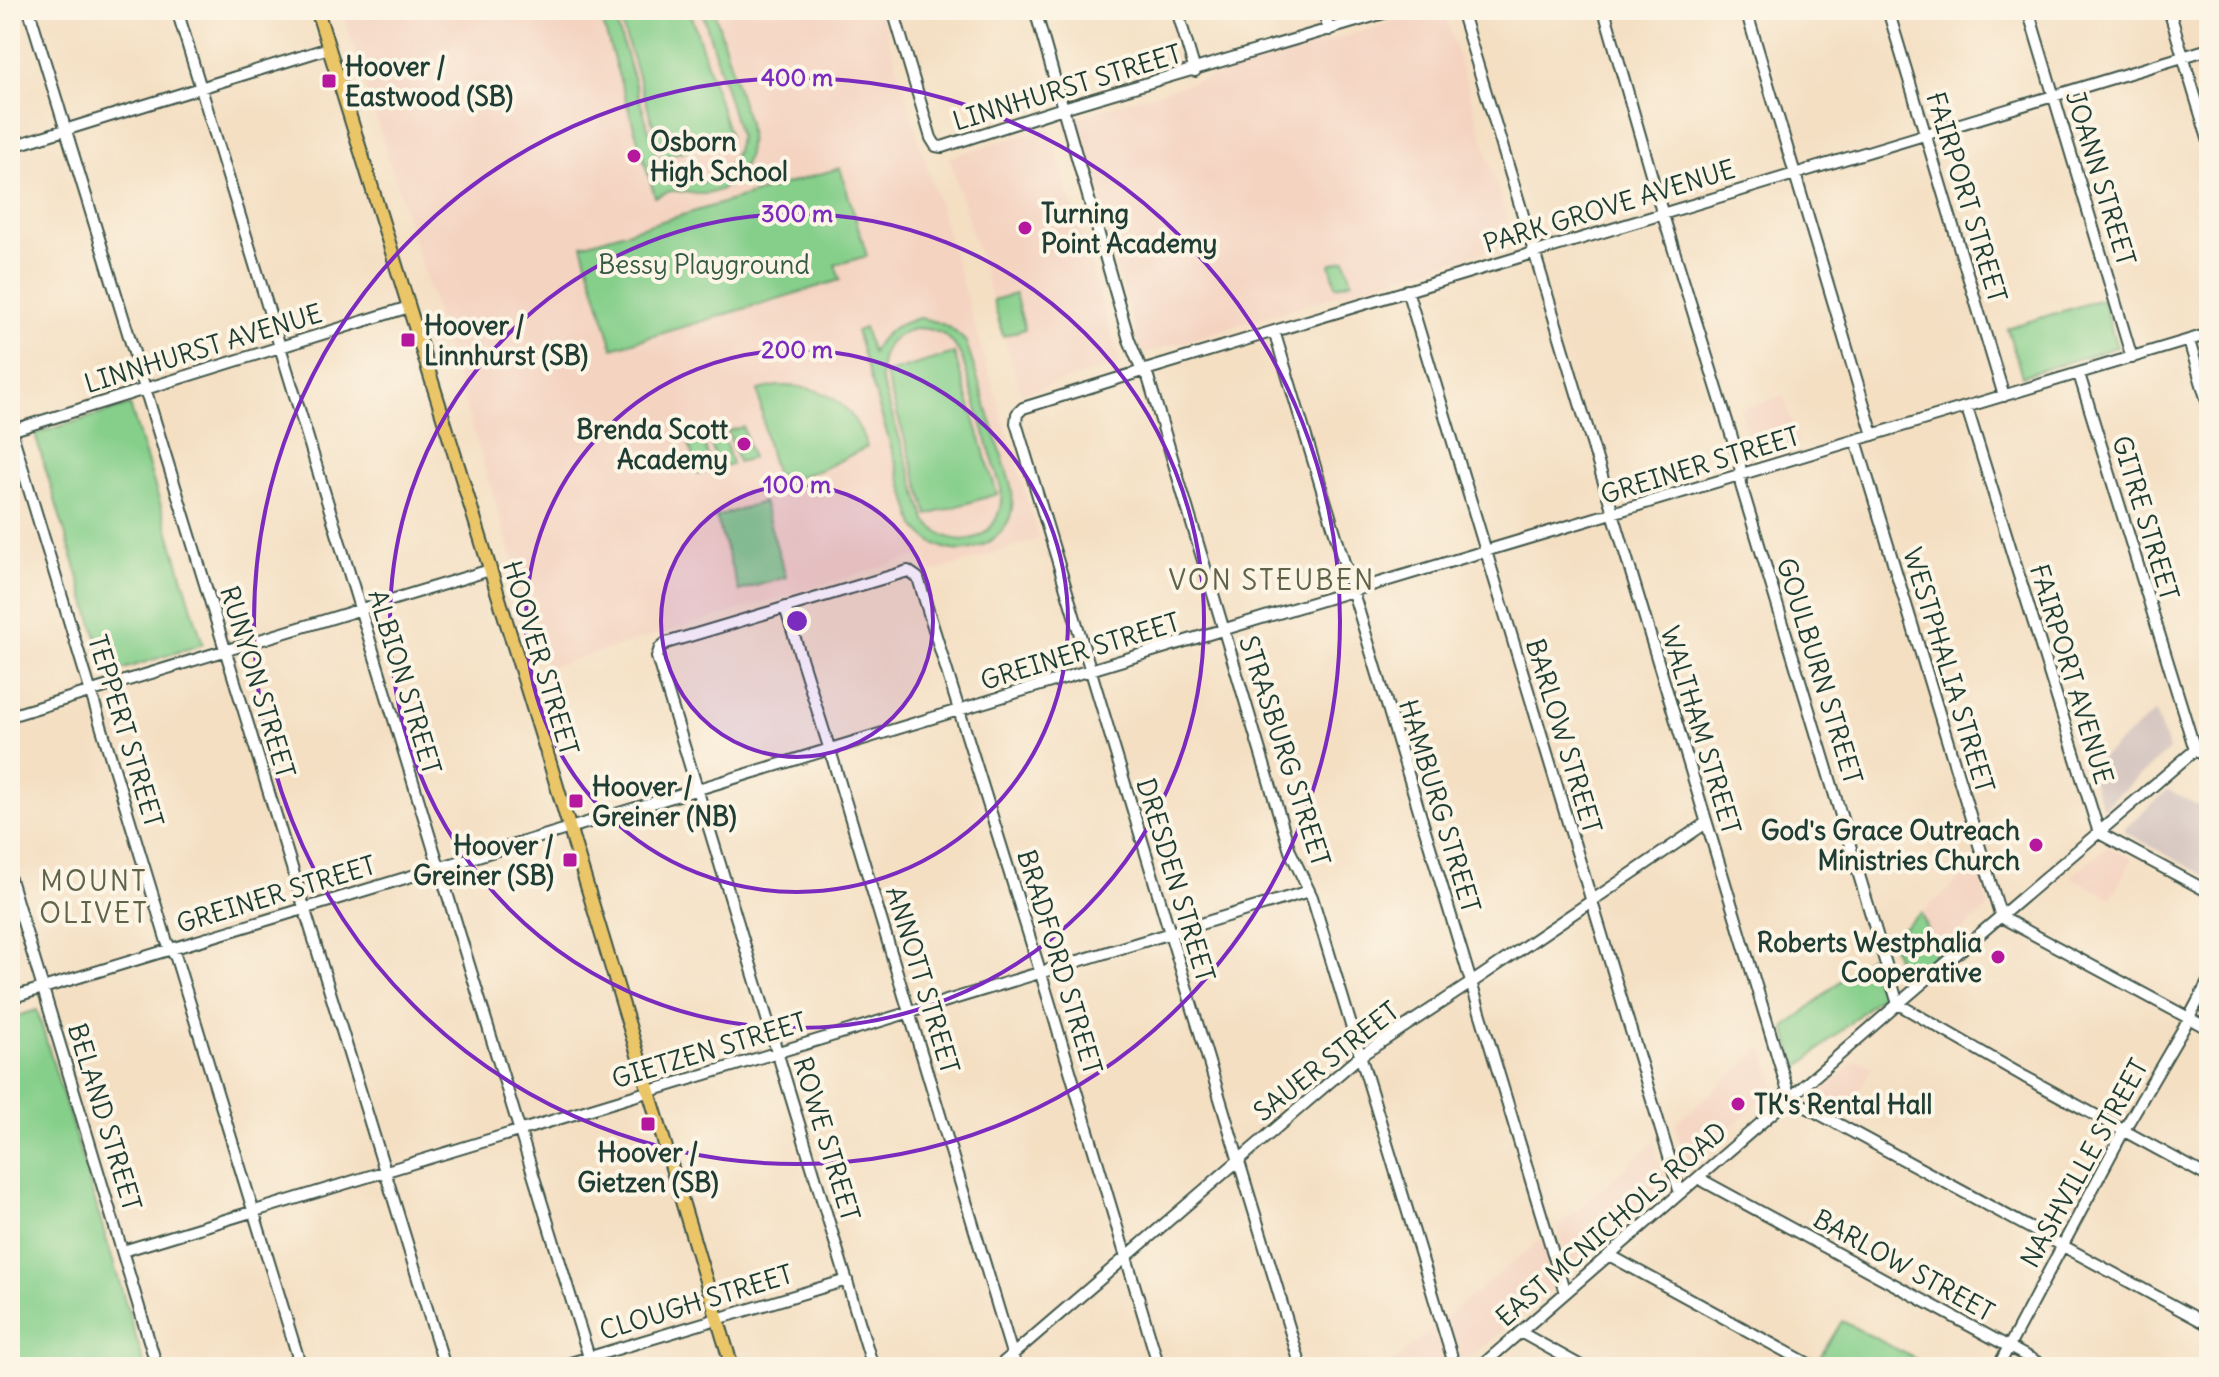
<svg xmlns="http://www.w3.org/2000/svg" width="2219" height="1377" viewBox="0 0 2219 1377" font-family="Delius,sans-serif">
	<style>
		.built { fill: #f4d3c1; fill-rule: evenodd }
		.industrial { fill: #d0c0bc }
		.green { fill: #86cf8b; stroke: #528660; stroke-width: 2; fill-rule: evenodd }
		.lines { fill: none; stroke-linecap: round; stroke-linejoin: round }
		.minor-casing { stroke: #3f5549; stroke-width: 14 }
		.major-casing { stroke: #3f5549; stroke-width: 16 }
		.minor { stroke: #fff; stroke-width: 10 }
		.major { stroke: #ebc669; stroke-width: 12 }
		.ring { fill: none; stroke: #7b2cbf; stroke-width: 4 }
		.poi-dot { fill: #b5179e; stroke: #fcf5e5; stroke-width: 3 }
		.labels { text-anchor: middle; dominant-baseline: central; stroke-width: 8; stroke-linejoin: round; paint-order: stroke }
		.poi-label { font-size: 26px; font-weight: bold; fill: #1f3d34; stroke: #fcf5e5; text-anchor: start }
		.street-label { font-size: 26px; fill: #1f3d34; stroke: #fcf5e5 }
		.park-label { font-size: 26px; fill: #345a45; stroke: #fcf5e5 }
		.neighbourhood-label { font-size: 28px; letter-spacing: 2px; fill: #606449; stroke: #fcf5e5 }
		.centre { fill: #7b2cbf; stroke: #fcf5e5; stroke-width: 4 }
		.ring-label { font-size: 24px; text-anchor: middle; font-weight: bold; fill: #7b2cbf; stroke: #fcf5e5; stroke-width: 8; stroke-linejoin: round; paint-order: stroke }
	</style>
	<rect width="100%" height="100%" fill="#fcf5e5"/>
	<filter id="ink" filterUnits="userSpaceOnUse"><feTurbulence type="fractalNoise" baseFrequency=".0125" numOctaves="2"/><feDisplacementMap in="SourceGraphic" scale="16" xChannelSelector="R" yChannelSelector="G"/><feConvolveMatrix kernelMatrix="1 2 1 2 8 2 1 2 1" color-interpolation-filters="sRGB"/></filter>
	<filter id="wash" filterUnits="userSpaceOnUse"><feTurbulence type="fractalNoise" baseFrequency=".006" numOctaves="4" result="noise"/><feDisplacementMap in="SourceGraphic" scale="32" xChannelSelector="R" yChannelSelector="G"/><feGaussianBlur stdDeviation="1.8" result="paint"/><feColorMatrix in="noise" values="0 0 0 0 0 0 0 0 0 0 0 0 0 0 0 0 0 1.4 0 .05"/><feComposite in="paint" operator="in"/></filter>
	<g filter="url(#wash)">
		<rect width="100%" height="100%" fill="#f4dfc3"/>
		<path class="built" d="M342,10h538l159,529 -109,34 -6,-19 -377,114zM582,245l285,10 -32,10 4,15z
			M1431,10h13l70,232 -372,112 -71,-235z
			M1049,127l71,237 -99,30 -72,-237z
			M1784,396l14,47 -43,13 -14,-47z
			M2107,846l25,13 -21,39 -40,-21z
			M1976,866l13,41 -53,47 -15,-41z
			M1763,1048l13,40 -89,77 -12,-41z
			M1857,1060l15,8 -25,43 -31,-16z
			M1654,1142l11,39 -95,84 -12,-38z
			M1542,1238l14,43 -1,5 -90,77 -4,1 -4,-4 -13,-42z
			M1434,1327l12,40h-58z"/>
		<path class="industrial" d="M2155,712l14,38 -66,58 -15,-39z
			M2168,790l41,21 -8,7 8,5v55l-84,-46v-4z"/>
		<path class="green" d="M599,10h16v8l43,142c30,38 77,24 81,-25l-37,-125h12l34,113c5,30 -4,61 -37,70 -15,4 -25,-3 -38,-2 -5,0 -13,4 -18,6z
			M634,10h56l40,127 -67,20 -44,-142z
			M840,168l27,88 -32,9 5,15 -227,68 -31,-103z
			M1345,259l7,22 -16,5 -6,-22z
			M1015,294l10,35 -22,7 -10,-36z
			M2102,299l15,48 -95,29 -15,-48z
			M919,318c21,3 33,9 47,24l45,143c2,11 3,21 -1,32 -11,27 -44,41 -70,29 -11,-4 -18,-12 -25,-20l-59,-195 8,-3 8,25c10,-21 25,-29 47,-35zM918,328c24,2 34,9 44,30l39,130c5,49 -42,70 -75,33l-45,-141c-2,-30 8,-45 37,-52z
			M954,353l43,141 -69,21 -43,-141z
			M778,386c47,-1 74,16 89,61l-44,22 -34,10 -14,-6 -9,-34 -8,-49z
			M130,405l73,239 -95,30 -73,-240z
			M743,427l9,31 -14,4 -10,-31z
			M723,433l9,31 -14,4 -9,-31z
			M703,439l9,31 -14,4 -9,-31z
			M763,502l23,75 -47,14 -23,-74z
			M1921,913l15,41 -32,28 -14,-43z
			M1872,954l12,39 -87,76 -12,-41z
			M37,1010l108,357h-135v-349z
			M1842,1321l89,46h-92l-19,-10z"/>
	</g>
	<g filter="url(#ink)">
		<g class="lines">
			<defs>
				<path id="minor" d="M29,10l416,1357
					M177,10l415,1357
					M893,10l38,128 5,8 6,1 121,-39 331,-98
					M1035,10l94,330 13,31 6,6 142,474 22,46 143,470
					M1177,10l18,61
					M1323,10l6,20
					M1461,10l329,1088 419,227
					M1604,10l58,202 78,251 1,22 157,519 127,73 184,100
					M1746,10l127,425
					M1888,10l116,386
					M2028,10l104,348
					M2169,10l40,132
					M10,147l319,-99
					M1407,290l273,903
					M1274,331l291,962
					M2189,341l20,67
					M2079,374l116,376 14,8
					M1967,408l132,425 110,59
					M10,427l157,515 9,16 125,409
					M10,431l399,-124
					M1856,440l145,477 208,112
					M785,607l48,153 183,607
					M10,716l480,-146
					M10,879l147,488
					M10,998l1212,-368 987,-296
					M1698,1178l348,189
					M123,1251l1186,-360
					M1609,1255l205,112
					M1520,1332l63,35
					M557,1367l290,-87
					M873,1367l-216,-710 3,-9 6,-5 242,-72 10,7 123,396 118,393
					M998,1367l362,-311 111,-73 235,-160
					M1301,1367l-285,-944 1,-9 6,-6 119,-37 1067,-322
					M1480,1367l418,-363 311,-266
					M1998,1367l126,-237 59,-101 26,-49"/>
				<path id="major" d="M317,10l229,740 186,617"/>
			</defs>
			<use href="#minor" class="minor-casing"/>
			<use href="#major" class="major-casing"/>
			<use href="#minor" class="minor"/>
			<use href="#major" class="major"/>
		</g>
	</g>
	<circle cx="797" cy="621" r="136" fill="#7b2cbf" fill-opacity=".12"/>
	<g class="ring">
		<circle cx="797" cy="621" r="136"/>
		<circle cx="797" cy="621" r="271"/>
		<circle cx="797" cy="621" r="407"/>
		<circle cx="797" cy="621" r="543"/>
	</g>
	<g class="poi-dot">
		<rect x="321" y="73" width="16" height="16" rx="4"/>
		<circle cx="634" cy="156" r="8"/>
		<circle cx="1025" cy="228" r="8"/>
		<rect x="400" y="332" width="16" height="16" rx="4"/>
		<circle cx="744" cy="444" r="8"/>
		<rect x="568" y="793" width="16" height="16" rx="4"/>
		<circle cx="2036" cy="845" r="8"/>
		<rect x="562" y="852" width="16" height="16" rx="4"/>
		<circle cx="1998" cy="957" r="8"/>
		<circle cx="1738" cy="1104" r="8"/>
		<rect x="640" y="1116" width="16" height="16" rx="4"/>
	</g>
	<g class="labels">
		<g class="poi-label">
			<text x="345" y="66">Hoover /<tspan x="345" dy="30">Eastwood (SB)</tspan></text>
			<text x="650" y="141">Osborn<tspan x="650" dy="30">High School</tspan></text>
			<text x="1041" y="213">Turning<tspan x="1041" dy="30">Point Academy</tspan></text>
			<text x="424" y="325">Hoover /<tspan x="424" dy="30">Linnhurst (SB)</tspan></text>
			<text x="728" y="429" text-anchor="end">Brenda Scott<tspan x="728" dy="30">Academy</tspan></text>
			<text x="592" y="786">Hoover /<tspan x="592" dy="30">Greiner (NB)</tspan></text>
			<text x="2020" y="830" text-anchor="end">God's Grace Outreach<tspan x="2020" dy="30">Ministries Church</tspan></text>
			<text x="554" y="845" text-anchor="end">Hoover /<tspan x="554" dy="30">Greiner (SB)</tspan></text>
			<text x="1982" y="942" text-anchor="end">Roberts Westphalia<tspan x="1982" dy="30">Cooperative</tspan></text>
			<text x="1754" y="1104">TK's Rental Hall</text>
			<text x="648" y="1152" text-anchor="middle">Hoover /<tspan x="648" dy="30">Gietzen (SB)</tspan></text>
		</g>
		<g class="street-label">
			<text transform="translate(1067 87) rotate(-17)">LINNHURST STREET</text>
			<text transform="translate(2101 178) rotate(73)">JOANN STREET</text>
			<text transform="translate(1967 197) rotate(73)">FAIRPORT STREET</text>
			<text transform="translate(1609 206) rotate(-17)">PARK GROVE AVENUE</text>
			<text transform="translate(203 348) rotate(-17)">LINNHURST AVENUE</text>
			<text transform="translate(1700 465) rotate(-17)">GREINER STREET</text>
			<text transform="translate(2146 518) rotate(73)">GITRE STREET</text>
			<text transform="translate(1080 651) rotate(-17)">GREINER STREET</text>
			<text transform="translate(541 658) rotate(73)">HOOVER STREET</text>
			<text transform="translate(1949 670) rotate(73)">WESTPHALIA STREET</text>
			<text transform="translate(1820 671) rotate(73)">GOULBURN STREET</text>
			<text transform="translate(2072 674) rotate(73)">FAIRPORT AVENUE</text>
			<text transform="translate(258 682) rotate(73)">RUNYON STREET</text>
			<text transform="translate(405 682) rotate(73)">ALBION STREET</text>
			<text transform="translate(1701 730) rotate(73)">WALTHAM STREET</text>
			<text transform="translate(126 731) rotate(73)">TEPPERT STREET</text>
			<text transform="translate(1564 736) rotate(73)">BARLOW STREET</text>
			<text transform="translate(1285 751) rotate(72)">STRASBURG STREET</text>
			<text transform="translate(1440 806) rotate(73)">HAMBURG STREET</text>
			<text transform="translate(1176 880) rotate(73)">DRESDEN STREET</text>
			<text transform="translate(276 894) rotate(-17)">GREINER STREET</text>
			<text transform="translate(1060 962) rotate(73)">BRADFORD STREET</text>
			<text transform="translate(923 980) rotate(73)">ANNOTT STREET</text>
			<text transform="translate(709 1050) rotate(-17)">GIETZEN STREET</text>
			<text transform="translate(1326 1061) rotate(-38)">SAUER STREET</text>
			<text transform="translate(105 1117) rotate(73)">BELAND STREET</text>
			<text transform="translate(827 1139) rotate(73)">ROWE STREET</text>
			<text transform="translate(2084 1163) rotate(-61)">NASHVILLE STREET</text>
			<text transform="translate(1611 1224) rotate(-41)">EAST MCNICHOLS ROAD</text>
			<text transform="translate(1904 1265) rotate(29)">BARLOW STREET</text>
			<text transform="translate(696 1302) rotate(-17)">CLOUGH STREET</text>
		</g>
		<g class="park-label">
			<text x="704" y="264">Bessy Playground</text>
		</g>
		<g class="neighbourhood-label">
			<text x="1272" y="580">VON STEUBEN</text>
			<text x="94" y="881">MOUNT<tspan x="94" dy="32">OLIVET</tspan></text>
		</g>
	</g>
	<circle cx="797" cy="621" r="12" class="centre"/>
	<g class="ring-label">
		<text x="797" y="86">400 m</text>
		<text x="797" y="222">300 m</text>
		<text x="797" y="358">200 m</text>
		<text x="797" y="493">100 m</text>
	</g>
	<rect width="2219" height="1377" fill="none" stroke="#fcf5e5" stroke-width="40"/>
</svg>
